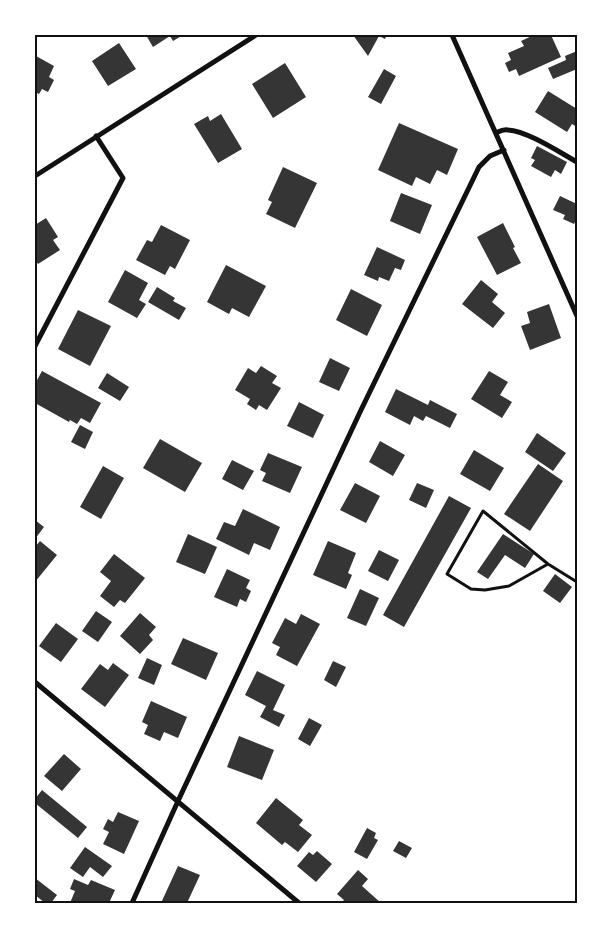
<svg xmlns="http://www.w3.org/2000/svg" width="612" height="938" viewBox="0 0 612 938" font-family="'Fira Sans',sans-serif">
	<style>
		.building { fill: #353535 }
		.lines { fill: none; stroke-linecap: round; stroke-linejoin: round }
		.path { stroke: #111; stroke-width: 3 }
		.minor { stroke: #111; stroke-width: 5 }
		.neatline { fill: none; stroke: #111; stroke-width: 2 }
	</style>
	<rect width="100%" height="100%" fill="#fff"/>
	<path class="building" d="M146,35h37l-10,6 -3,-5 -17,11z
		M353,35h34l-2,4 -6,-3 -11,20z
		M534,35h17l10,22 -42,19 -3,-7 -7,3 -4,-9 6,-3 -3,-7 16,-7 -3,-5z
		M119,43l17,26 -28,17 -16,-25z
		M577,51v18l-24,10 -5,-11 18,-8 -1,-4z
		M36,56l18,10 -5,11 5,3 -6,12 -6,-3 -3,5 -4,-2z
		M285,63l21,34 -33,21 -21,-34z
		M384,69l12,7 -15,28 -13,-7z
		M548,91l29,18v18l-5,-3 -5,8 -32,-20z
		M221,114l21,35 -24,14 -24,-39 14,-8 2,5z
		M399,123l59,26 -11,26 -10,-5 -7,14 -14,-7 -4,9 -34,-16z
		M537,146l30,16 -6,12 -6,-4 -4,7 -20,-11 4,-6 -4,-2z
		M283,167l34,16 -22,45 -29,-14 6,-12 -4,-2z
		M401,193l31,12 -12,29 -30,-13z
		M560,196l17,8v17l-1,-1 -2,4 -11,-5 2,-4 -12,-5z
		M46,218l12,19 -5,3 7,10 -22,14 -3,-5v-34z
		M503,223l12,24 -2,1 8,15 -24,12 -20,-38z
		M161,225l29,15 -15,29 -5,-3 -5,9 -29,-15 11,-20 5,2z
		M377,247l28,13 -4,10 -6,-2 -6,13 -10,-4 -1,4 -14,-6z
		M226,265l40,21 -17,31 -17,-9 -3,6 -22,-12z
		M125,270l23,13 -9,17 7,4 -9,14 -29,-16z
		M481,280l17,14 -6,8 13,11 -12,15 -31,-24z
		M157,287l18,11 -2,3 13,7 -7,12 -31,-18z
		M351,289l31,16 -15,31 -31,-16z
		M549,304l12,34 -31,12 -9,-24 9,-3 -3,-11z
		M78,310l33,16 -21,40 -32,-17z
		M330,358l20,10 -11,23 -20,-9z
		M261,366l16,10 -5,7 9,5 -14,22 -8,-5 -3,5 -9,-6 3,-5 -15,-9 13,-22 8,5z
		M42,371l59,32 -11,20 -9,-5 -4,6 -7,-4 -1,2 -34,-19v-19z
		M489,371l19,11 -8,13 12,7 -10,16 -31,-19z
		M107,373l22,14 -9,14 -22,-13z
		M396,389l32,16 2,-5 27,14 -7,14 -24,-12 -3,5 -9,-5 -4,9 -25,-13z
		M299,402l25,13 -11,23 -26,-12z
		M80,425l13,7 -8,17 -14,-7z
		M537,433l29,20 -13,18 -28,-19z
		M160,439l42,24 -17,29 -42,-24z
		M380,441l25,14 -12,21 -24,-14z
		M474,450l30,18 -14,23 -30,-17z
		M268,453l34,14 -12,26 -28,-12 4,-8 -6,-3z
		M232,460l22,11 -11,19 -21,-11z
		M538,464l25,17 -33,50 -26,-17z
		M103,466l21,12 -23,41 -21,-12z
		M355,483l25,13 -14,27 -26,-13z
		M417,483l17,7 -8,18 -17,-8z
		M449,496l22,12 -67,119 -21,-12z
		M243,509l37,18 -10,23 -16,-7 -5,12 -33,-16 8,-17 11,4z
		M35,520l9,7 -9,12z
		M188,534l29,13 -12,27 -29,-12z
		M503,534l31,20 -9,14 -20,-13 -17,24 -11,-7z
		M40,541l17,14 -22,27v-35z
		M328,541l28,12 -8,20 4,2 -6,14 -33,-14z
		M379,550l20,10 -11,21 -20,-10z
		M114,554l31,24 -20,25 -5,-3 -6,7 -14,-11 11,-15 -11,-9z
		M227,569l23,11 -4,8 5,3 -5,11 -6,-3 -3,8 -23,-10z
		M555,574l17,13 -12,16 -17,-12z
		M360,589l19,9 -13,28 -19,-8z
		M96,611l16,11 -14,20 -16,-11z
		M140,613l16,14 -7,8 4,5 -13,14 -20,-18z
		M301,614l19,10 -23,42 -21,-11 4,-8 -8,-4 13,-25 11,6z
		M56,623l22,16 -17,23 -22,-16z
		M183,638l35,15 -12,27 -35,-16z
		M147,658l15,7 -8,20 -16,-7z
		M333,661l13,6 -10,20 -12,-7z
		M113,663l16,12 -24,32 -24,-18 19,-25 8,6z
		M257,671l28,14 -12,25 12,5 -6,12 -19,-10 6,-11 -21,-11z
		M151,701l36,16 -9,21 -14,-6 -4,9 -16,-7 4,-9 -6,-3z
		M309,718l13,7 -12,21 -12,-7z
		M239,736l35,14 -12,30 -35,-13z
		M64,754l17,15 -19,22 -18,-15z
		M42,790l45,37 -9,11 -43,-35v-4z
		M276,798l27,22 -4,5 13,10 -14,17 -13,-10 -3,3 -26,-22z
		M118,812l21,9 -15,33 -21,-10 6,-12 -6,-3 5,-10 5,3z
		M367,828l9,5 -2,5 4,2 -11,19 -13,-7z
		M399,841l13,7 -6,10 -13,-7z
		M85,847l27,19 -9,11 -13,-10 -7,10 -13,-9z
		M317,851l15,13 -16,18 -19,-16 12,-14 4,3z
		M178,866l22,9 -13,28h-26z
		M358,870l10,9 -6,7 19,17h-40l3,-3 -7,-6z
		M35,878l22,17 -6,8h-6l-10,-8z
		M74,879l14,6 3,-5 24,10 -6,13h-39l5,-12 -5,-2z"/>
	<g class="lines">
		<path class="path" d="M548,564l-39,22 -24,4 -14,-1 -24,-15 36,-63 65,53 29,18"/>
		<path class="minor" d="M452,35l125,281
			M496,133c4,-2 7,-4 12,-3 19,1 51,22 69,32
			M35,176l221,-141
			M35,346l88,-168 -27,-42
			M35,682l264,221
			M132,903l46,-102 183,-391 118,-243 11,-11 14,-6"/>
	</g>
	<rect width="612" height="938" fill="none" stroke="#ffffff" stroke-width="72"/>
	<rect x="36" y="36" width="540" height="866" class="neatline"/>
</svg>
